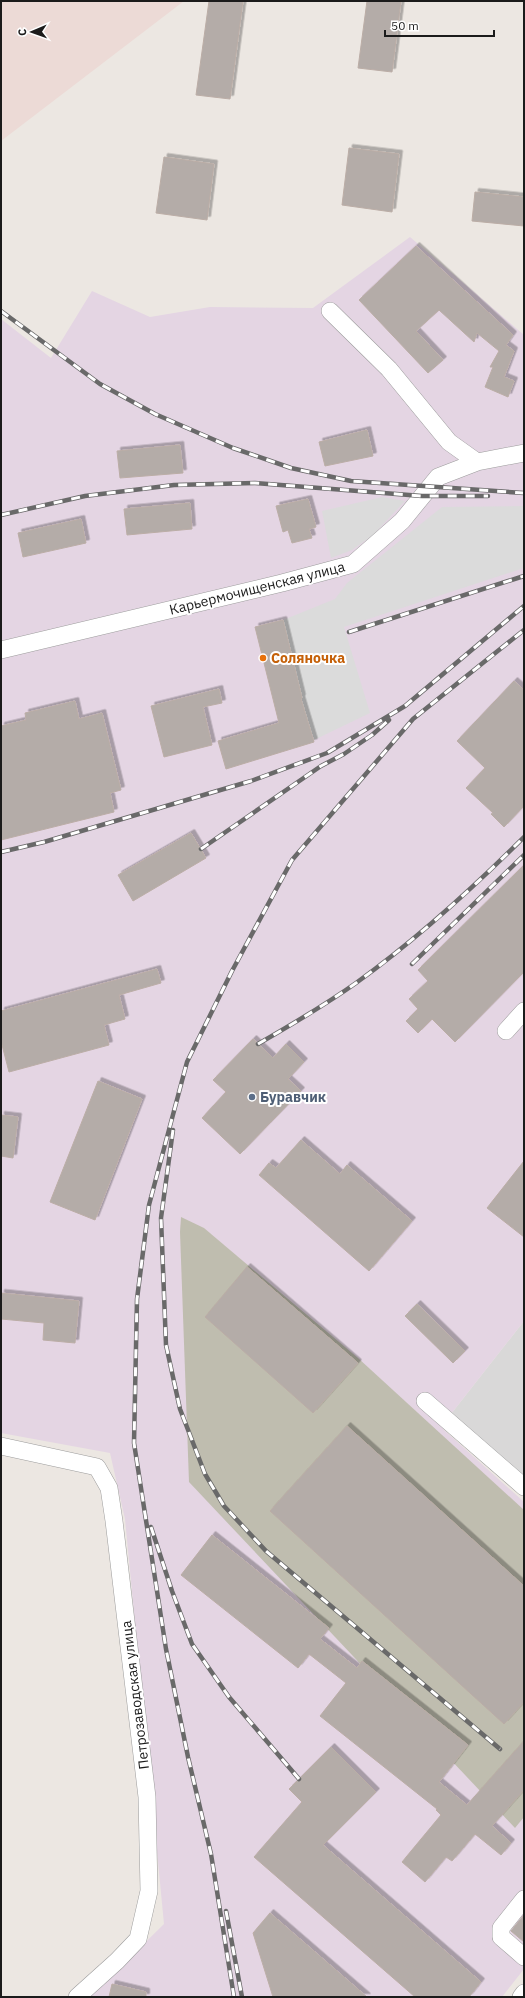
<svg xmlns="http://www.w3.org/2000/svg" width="525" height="1998" viewBox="0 0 525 1998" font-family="'IBM Plex Sans',sans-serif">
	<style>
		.residential { fill: #d9d8d8 }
		.industrial { fill: #e4d5e3 }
		.military { fill: #ecdad6 }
		.construction { fill: #bfbdaf }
		.parking { fill: #dbdbdb }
		.building { fill: #b4aca8; stroke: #bbada6; filter: url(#shadow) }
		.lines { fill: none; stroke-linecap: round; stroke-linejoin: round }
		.minor-casing { stroke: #9c9c9c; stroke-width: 18 }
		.minor { stroke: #fff; stroke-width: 17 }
		.rail-casing { stroke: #696969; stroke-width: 4.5 }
		.rail { stroke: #fff; stroke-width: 3; stroke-dasharray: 9; stroke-linecap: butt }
		.food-dot { fill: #e8710a; stroke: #fff; stroke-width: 1.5 }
		.service-dot { fill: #5c6f8a; stroke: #fff; stroke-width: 1.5 }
		.labels { text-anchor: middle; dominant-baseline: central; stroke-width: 4; stroke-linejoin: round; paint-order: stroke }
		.street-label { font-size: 14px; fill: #1b1b1b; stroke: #fff }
		.food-label { font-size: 14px; font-weight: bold; fill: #c56008; stroke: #fff; text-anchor: start }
		.service-label { font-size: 14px; font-weight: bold; fill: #4e5e75; stroke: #fff; text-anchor: start }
	</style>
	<defs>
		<filter id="shadow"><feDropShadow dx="3.5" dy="-3.5" stdDeviation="0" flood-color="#0004"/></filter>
	</defs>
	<rect width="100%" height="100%" fill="#ece7e2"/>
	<path class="residential" d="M524,1321v158l-73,-65z"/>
	<path class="industrial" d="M410,237l114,98v986l-73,93 -8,15 81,73v467l-22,28h-412l74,-73 -39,-405 -15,-66 -109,-20v-1114l50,39 41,-67 58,26 60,-10 103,1z"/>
	<path class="military" d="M1,1h183l-183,140z"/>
	<path class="construction" d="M181,1217l23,11 154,130 166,152v307l-9,11 -326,-346 -9,-250z"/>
	<path class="parking" d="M382,497l23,4 -32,34 -21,15 -21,8 -9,-47z
		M524,506v62l-180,59 26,86 -56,27 -9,-25 -22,-95 52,-21 12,-16 95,-76z"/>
	<path class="building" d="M209,1h34l-13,98 -34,-4z
		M367,1h34l-9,71 -34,-4z
		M349,148l50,6 -7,58 -50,-7z
		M164,157l50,7 -7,56 -51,-7z
		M475,192l49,5v29l-52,-5z
		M416,246l97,89 -7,10 8,6 -10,26 10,4 -6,16 -23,-10 8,-20h-3l9,-16 -22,-18 -3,9 -35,-32 -23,21 27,29 -15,13 -69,-73z
		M367,430l6,26 -48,10 -6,-24z
		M180,445l3,28 -63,5 -3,-27z
		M308,499l8,28 -7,2 3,9 -20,5 -4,-13 -5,2 -7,-26z
		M190,503l2,26 -65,6 -3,-26z
		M81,519l5,24 -63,14 -5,-24z
		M283,620l19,78 -1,1 13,43 -88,27 -8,-28 61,-18 -24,-96z
		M514,681l10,9v116l-20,21 -13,-13 2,-1 -27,-25 19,-20 -28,-27z
		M219,689l3,14 -19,4 9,38 -48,12 -13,-51z
		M75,701l4,18 23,-6 19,77 -11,3 4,19 -113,28v-114l25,-6 -1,-7z
		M191,833l15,25 -73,43 -15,-26z
		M524,865v107l-69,70 -23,-23 -14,14 -12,-12 12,-12 -9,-10 19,-18 -10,-11z
		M157,969l4,14 -42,12 6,24 -21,6 5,20 -100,27 -8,-31v-30z
		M253,1039l20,19 13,-14 18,18 -16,17 13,12 -61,63 -38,-36 24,-26 -13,-12z
		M98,1081l44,18 -47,121 -45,-18z
		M1,1115l17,2 -5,41 -12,-2z
		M301,1140l39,34 7,-9 65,56 -43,50 -110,-96 10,-12 7,5z
		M524,1161v76l-37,-29z
		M247,1267l111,96 -45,50 -108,-96z
		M1,1293l78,8 -4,42 -32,-3 1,-17 -43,-4z
		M417,1304l48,47 -12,12 -48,-47z
		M347,1426l177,160v116l-20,22 -234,-213z
		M212,1535l117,93 -9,11 37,29 5,-7 106,84 -29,37 28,23 57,-64v49l-32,36 19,17 -10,12 -26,-21 -23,27 -6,-4 -21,25 -23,-20 39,-47 -5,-5 1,-1 -117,-93 26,-33 -37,-29 -11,14 -117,-93z
		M331,1747l45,45 -53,53 158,137 -12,15h-54l-161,-140 48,-55 -13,-13z
		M270,1913l97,84h-94l-20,-64z
		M524,1915v27l-13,-11z
		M112,1984l34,8v5h-37z"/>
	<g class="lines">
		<defs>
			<path id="minor" d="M330,311l59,58 60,73 28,20
				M1,650l281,-67 71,-19 49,-43 36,-44 39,-15 47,-9
				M506,1031l18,-20
				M425,1401l99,86
				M1,1446l96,21 12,21 5,33 33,276 2,94 -11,48 -21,22 -40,36
				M524,1899l-23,29v9l23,20
				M521,1997l3,-4"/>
		</defs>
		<use href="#minor" class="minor-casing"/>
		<use href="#minor" class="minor"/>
		<defs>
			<path id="rail" d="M1,311l99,73 55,30 78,34 58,20 60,13 173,12
				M1,515l84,-19 89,-11 81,-2 167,13h66
				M349,632l175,-56
				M201,849l120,-83 23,-12 28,-19 17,-15
				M1,852l43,-10 207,-61 76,-28 78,-47 119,-100
				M412,964l112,-109
				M258,1044c33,-19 67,-39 98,-61 61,-44 116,-94 168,-146
				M173,1130l-12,88 5,127 14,64 25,65 19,32 42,45 234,198
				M151,1527l21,64 20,53 37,53 70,82
				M226,1911l16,86
				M234,1997l-23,-143 -23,-97 -22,-108 -32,-206 3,-144 12,-94 38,-143 45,-91 60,-111 121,-141 111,-89"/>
		</defs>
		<use href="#rail" class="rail-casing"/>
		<use href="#rail" class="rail"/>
	</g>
	<circle class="food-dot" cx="263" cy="658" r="4"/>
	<circle class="service-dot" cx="252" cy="1097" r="4"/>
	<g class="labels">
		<g class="street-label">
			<text transform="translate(257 588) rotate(-14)">Карьермочищенская улица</text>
			<text transform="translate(135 1695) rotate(-97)">Петрозаводская улица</text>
		</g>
		<g class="food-label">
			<text x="271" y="658">Соляночка</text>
		</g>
		<g class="service-label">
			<text x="260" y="1097">Буравчик</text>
		</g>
	</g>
	<rect width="525" height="1998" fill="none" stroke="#1b1b1b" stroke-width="4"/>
	<g transform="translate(32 32) rotate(268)" stroke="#ffffff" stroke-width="3" paint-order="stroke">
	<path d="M0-3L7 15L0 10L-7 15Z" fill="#1b1b1b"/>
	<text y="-6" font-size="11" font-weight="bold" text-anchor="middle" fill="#1b1b1b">С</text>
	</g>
	<path d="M385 30v6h109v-6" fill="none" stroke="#1b1b1b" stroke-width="2"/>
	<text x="391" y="30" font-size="12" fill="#1b1b1b" stroke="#ffffff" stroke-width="3" paint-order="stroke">50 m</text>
</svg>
